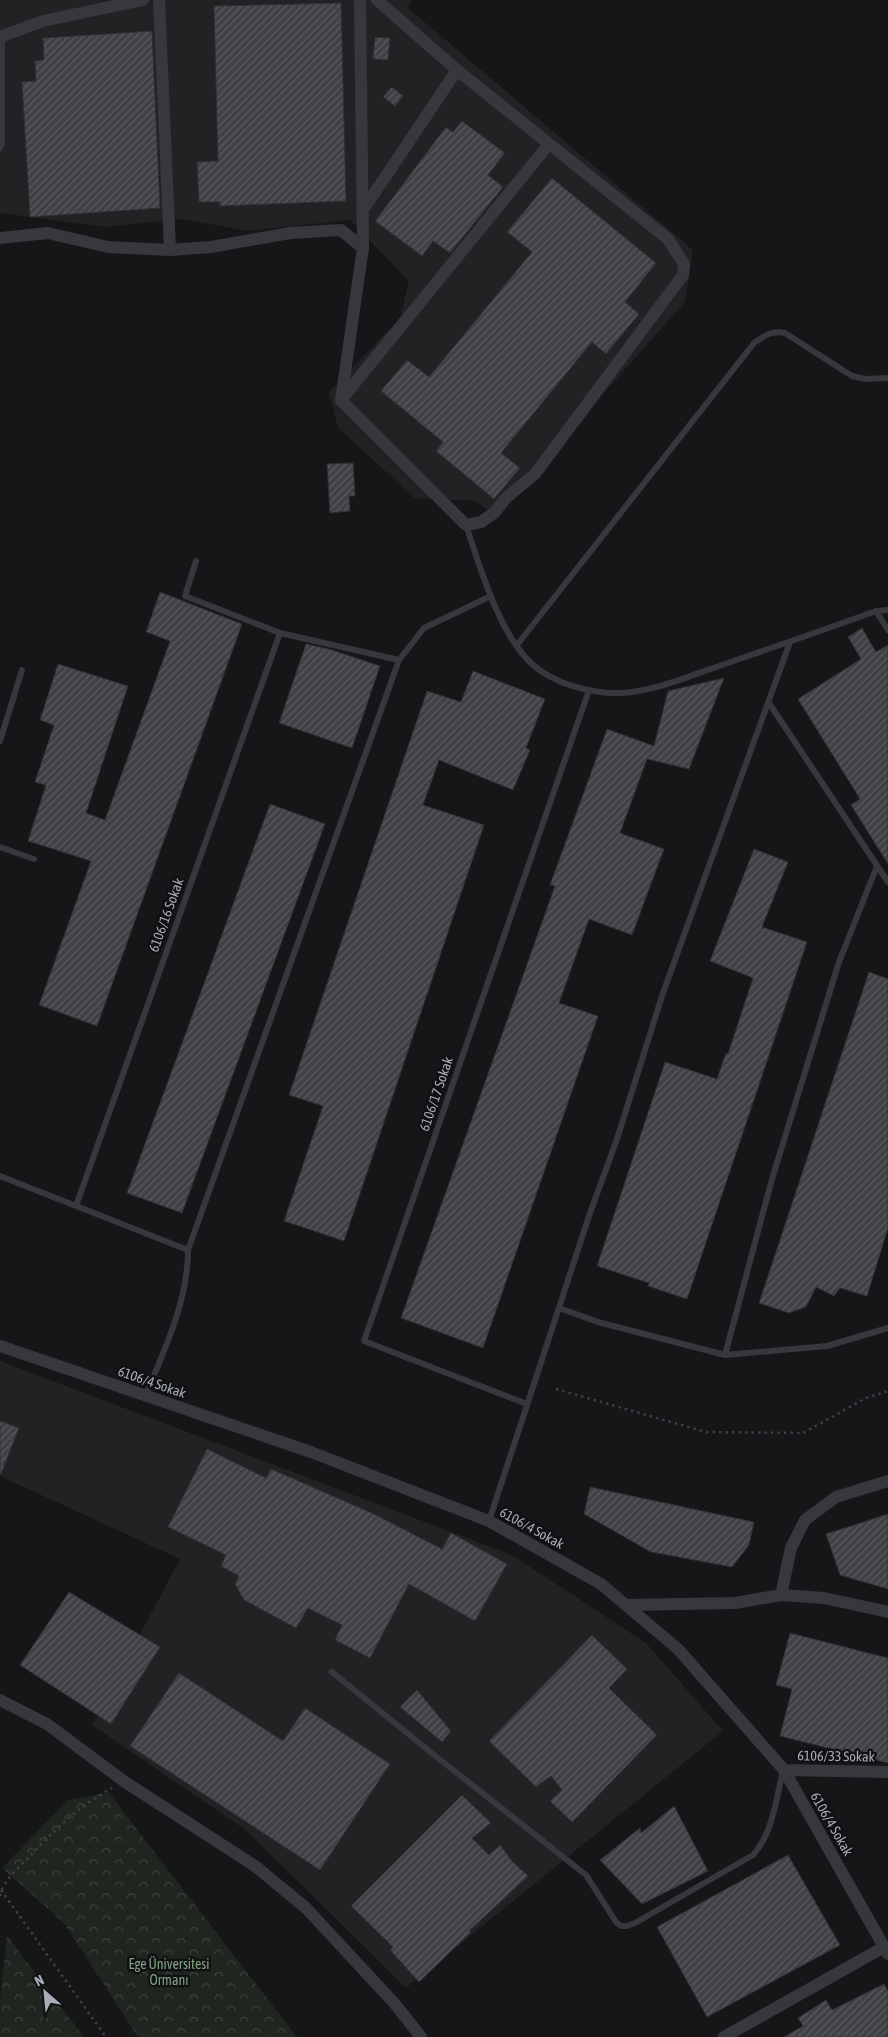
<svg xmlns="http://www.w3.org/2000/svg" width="888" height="2037" viewBox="0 0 888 2037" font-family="'Asap Condensed',sans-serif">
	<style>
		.built { fill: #222225 }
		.forest { fill: url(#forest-crowns) }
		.building { fill: url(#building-hatch); stroke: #303034 }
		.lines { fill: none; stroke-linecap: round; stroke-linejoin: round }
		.path { stroke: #3d3f44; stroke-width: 2.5; stroke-dasharray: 2.5 4; stroke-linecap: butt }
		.lane { stroke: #37383d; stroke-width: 6 }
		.street { stroke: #37383d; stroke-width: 12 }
		.labels { text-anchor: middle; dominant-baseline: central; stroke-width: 5; stroke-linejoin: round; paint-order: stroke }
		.street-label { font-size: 14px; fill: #a8adb8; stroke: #111113 }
		.park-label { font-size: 14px; fill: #7fa381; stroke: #111113 }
	</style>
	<defs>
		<pattern id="forest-crowns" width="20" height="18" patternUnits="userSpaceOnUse" patternTransform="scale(1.25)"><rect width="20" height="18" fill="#1e261f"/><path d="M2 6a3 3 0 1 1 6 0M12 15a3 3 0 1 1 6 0" fill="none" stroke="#3c433d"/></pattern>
		<pattern id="building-hatch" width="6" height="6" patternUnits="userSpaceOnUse" patternTransform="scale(1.25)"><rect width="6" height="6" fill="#404145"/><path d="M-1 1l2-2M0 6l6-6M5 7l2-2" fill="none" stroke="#595a5e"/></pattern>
	</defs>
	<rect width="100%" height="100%" fill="#161618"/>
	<path class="built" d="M0,0h412l-4,8 285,242 -8,52 -81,91 -53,68 -56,57 -18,-17 -62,-3 -77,-70 -9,-36 71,-74 9,-37 -59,-61 -103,11 -64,-12 -77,8 -106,-14z
		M0,1361l512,194 134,88 77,88 -317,257 -159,-157 -155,-106 88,-166 -180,-83z"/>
	<path class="forest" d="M109,1793l187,243 1,1h-159l-74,-114 -62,-55 66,-68z
		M7,1936l77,101h-84v-36z"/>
	<path class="building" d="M341,3l5,198 -126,5v-4h-21l-2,-40 21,-1 -4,-155z
		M152,31l8,177 -130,9 -8,-135 14,-1 -1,-20 9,-1 -1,-22z
		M375,37l15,1 -2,22 -15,-1z
		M392,87l11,9 -8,10 -12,-9z
		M462,121l43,32 -17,22 15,12 -53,66 -17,-12 -11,15 -47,-35 71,-94 7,5z
		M552,178l104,85 -31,39 14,12 -33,40 -14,-12 -91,111 19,15 -26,31 -58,-48 7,-9 -62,-51 26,-31 22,17 103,-125 -25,-20z
		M353,463l2,33h-6l1,15 -20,2 -3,-49z
		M160,592l82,32 -145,402 -58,-21 52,-144 -63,-20 18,-56 -11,-3 19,-57 -14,-5 18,-56 70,22 -42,127 19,7 65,-179 -24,-9z
		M862,628l14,24 12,-7v219l-37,-59 9,-6 -62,-100 63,-40 -13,-22z
		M306,644l23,5 51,17 -28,82 -73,-25z
		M473,671l72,28 -19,49 4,2 -17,40 -74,-30 -16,45 61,20 -140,416 -60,-20 39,-115 -34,-11 138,-404 34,11z
		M724,678l-35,91 -42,-10 -27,74 44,16 -32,86 -43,-16 -30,84 39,13 -115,332 -82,-30 154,-432 -5,-1 57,-156 47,17 14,-55z
		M270,804l55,20 -143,389 -55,-20z
		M754,849l34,13 -26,65 45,15 -120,357 -39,-13 1,-3 -52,-17 68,-204 52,17 9,-26 2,1 25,-76 -43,-17z
		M869,972l19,7v249l-21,68 -27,-8 -6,8 -18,-9 -10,20 -17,6 -30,-10z
		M0,1421l19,7 -18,46h-1z
		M207,1449l59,29 5,-9 103,45 68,35 9,-16 56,31 -32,57 -66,-37 -39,74 -35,-18 7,-15 -34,-17 -12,20 -52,-28 -9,-16 4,-8 -18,-10 5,-11 -58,-28z
		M590,1487l164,35 -5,23 -17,22 -81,-15 -67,-38z
		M888,1514v75l-48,-14 -14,-41z
		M69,1592l91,55 -49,77 -91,-59z
		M790,1633l98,25v105l-108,-27 12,-47 -16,-4z
		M592,1635l35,34 -18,19 48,47 -85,87 -22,-21 12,-11 -11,-14 -15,11 -47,-46z
		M179,1673l104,68 22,-33 85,56 -70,106 -190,-124z
		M417,1690l34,41 -9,11 -42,-35z
		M462,1795l29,28 -19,15 17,17 11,-10 12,16 16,15 -59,55 2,1 -52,50 -29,-32 3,-3 -42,-41z
		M674,1806l34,65 -66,33 -42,-44 40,-32 1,5z
		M788,1855l52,90 -133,72 -50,-90z
		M884,1984l4,7v46h-104l19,-11 -5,-8 28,-18 6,10z"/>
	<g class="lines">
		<path class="path" d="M556,1389l150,43 97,1 63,-35 22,-7
			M1,1890l105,147
			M0,1896c3,-15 16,-26 27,-37 26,-28 51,-52 85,-71"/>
		<path class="lane" d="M0,148l2,-4v-108
			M466,525c14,42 33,109 66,139 22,20 59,30 89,29 33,-2 66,-16 98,-27 52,-18 105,-36 157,-55l12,-1
			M196,561l-11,35 95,37 119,27
			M876,611l12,19
			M517,645l237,-302c10,-7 18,-13 31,-10l67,43 13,3 23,-1
			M769,703l119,179
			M0,741l22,-71
			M0,847l34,12
			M0,1176l188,74 211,-590 25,-32 67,-32
			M76,1206l204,-573
			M559,1308l39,14 127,33 102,-9 61,-18
			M725,1355l47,-176 67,-217 38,-96
			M145,1396c20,-46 43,-96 43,-146
			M527,1404l-163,-63 225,-651
			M489,1521l100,-305 28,-77 46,-146 127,-351
			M332,1672l101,82 153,121 30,47 5,4h6l8,-3 118,-68c20,-22 23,-56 30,-84"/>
		<path class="street" d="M159,0l11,250
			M360,0l3,248
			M0,37l43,-16 100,-21
			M363,210l94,-140
			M0,238l48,-5 60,14 62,3 41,-3 79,-14 51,-3 22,18 -22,152 125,125 15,-3 14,-10 11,-14 29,-24 148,-199 1,-11 -16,-25 -211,-169 -80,-70
			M341,400l208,-256
			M0,1346l311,106 178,69 112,63 77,65 106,121 104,184
			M781,1595l10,-47 14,-28 31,-23 52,-16
			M626,1605l109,-2 46,-8 43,3 64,14
			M0,1700l47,24 78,58 130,84 51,42 89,96 26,33
			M784,1770l104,2
			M724,2037l160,-90h4"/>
	</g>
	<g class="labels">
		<g class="street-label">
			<text transform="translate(166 915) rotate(-70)">6106/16 Sokak</text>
			<text transform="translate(436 1094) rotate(-71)">6106/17 Sokak</text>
			<text transform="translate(152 1382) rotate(19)">6106/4 Sokak</text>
			<text transform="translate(532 1528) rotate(29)">6106/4 Sokak</text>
			<text transform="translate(836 1756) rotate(1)">6106/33 Sokak</text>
			<text transform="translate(832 1824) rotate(60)">6106/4 Sokak</text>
		</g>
		<g class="park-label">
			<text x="169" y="1964">Ege Üniversitesi<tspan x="169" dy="16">Ormanı</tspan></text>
		</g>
	</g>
	<g transform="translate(45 1992) rotate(333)" stroke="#111113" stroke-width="4" paint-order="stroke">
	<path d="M0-4L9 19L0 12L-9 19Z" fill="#a8adb8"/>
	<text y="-8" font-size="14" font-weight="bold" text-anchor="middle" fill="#a8adb8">N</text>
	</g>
</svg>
